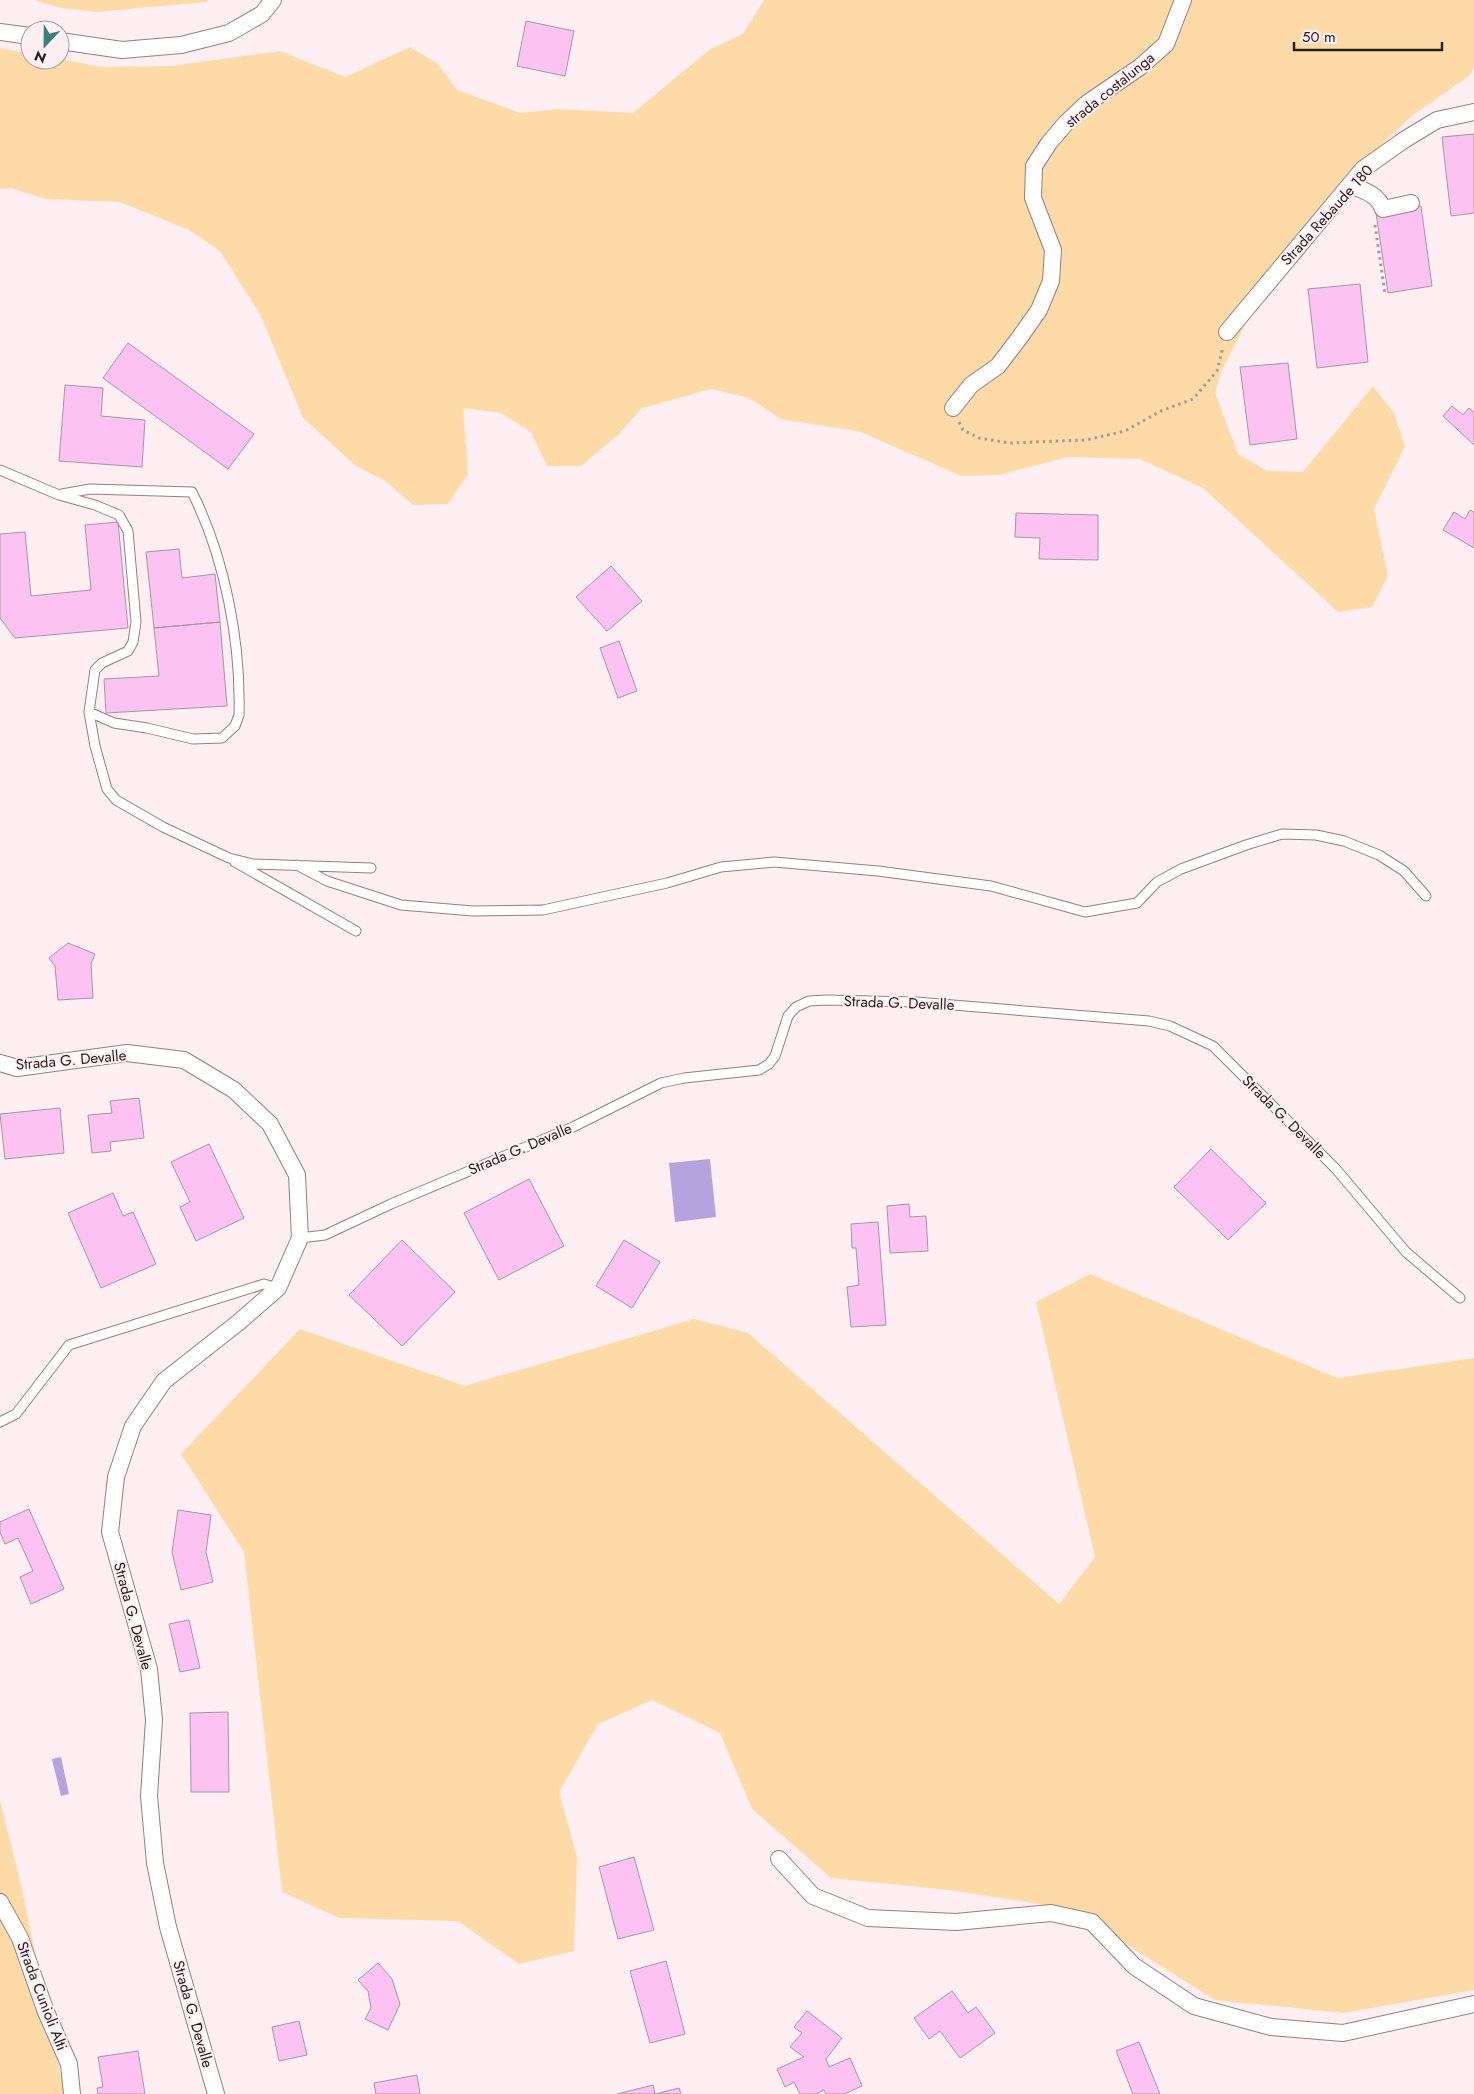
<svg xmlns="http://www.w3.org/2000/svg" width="1474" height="2094" viewBox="0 0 1474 2094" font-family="Jost,sans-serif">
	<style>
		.green { fill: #fedaa6 }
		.water { fill: #b5a3e0 }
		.building { fill: #fcc3f2; stroke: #a695a3 }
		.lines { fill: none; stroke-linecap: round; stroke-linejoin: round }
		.service-casing { stroke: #947e82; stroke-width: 11 }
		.minor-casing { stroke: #947e82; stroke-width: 18 }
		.path { stroke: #a6999b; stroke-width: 3; stroke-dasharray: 2.5 4; stroke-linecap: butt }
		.service { stroke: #fff; stroke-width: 9 }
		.minor { stroke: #fff; stroke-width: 16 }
		.labels { text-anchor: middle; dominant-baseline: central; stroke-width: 4; stroke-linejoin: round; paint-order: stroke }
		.street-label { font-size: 15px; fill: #241c1d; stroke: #ffeff2 }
	</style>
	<rect width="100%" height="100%" fill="#ffeff2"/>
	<path class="green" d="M34,0h175l-3,2 -109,10 -36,-4z
		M764,0h710v68l-5,8 -56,39 -79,75 -33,62 -45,51 -35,69 -6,21 23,61 29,17 36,1 70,-86 21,27 11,33 -31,63 14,67 -16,31 -34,5 -135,-124 -63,-29 -72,-2 -69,18 -38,1 -100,-44 -80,-13 -32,-21 -37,-9 -70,19 -23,26 -38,32h-34l-16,-34 -30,-19 -38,-5 5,66 -20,30 -35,1 -26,-23 -31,-16 -53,-48 -42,-102 -41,-65 -31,-21 -69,-28 -74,-3 -36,-11 -10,1v-141l30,6v6l30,-1 42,8 70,-1 108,-15 65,26 65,-30 28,17 19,26 63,23 37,-4 76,4 76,-63 34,-16z
		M1090,1274l247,104 137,-20v632l-131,23 -128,-13 -145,-91 -121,-19 -118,-12 -79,-69 -32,-76 -68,-33 -54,24 -39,68 18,65 -3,94 -55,13 -61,-43 -119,-3 -57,-26 -38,-340 -63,-98 119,-125 165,57 229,-67 54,14 311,271 36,-47 -59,-255z
		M0,1801l20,79 40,192 6,22h-66z"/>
	<path class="water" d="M710,1159l6,58 -41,5 -6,-59z
		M61,1757l8,37 -8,2 -9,-37z"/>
	<path class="building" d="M526,21l48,10 -9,45 -48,-10z
		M1474,134v79l-23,3 -9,-79z
		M1421,206l11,80 -44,7 -12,-80z
		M1360,284l8,78 -51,6 -9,-79z
		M128,343l126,91 -26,35 -125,-91z
		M1288,363l9,76 -47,6 -10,-78z
		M65,385l38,3 -2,28 44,4 -3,47 -83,-6z
		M1452,406l11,9 6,-7 5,4v33l-31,-29z
		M1470,510l4,2v36l-31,-18 11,-18 11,7z
		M1016,513l82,2v45l-59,-1 1,-21 -25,-1z
		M118,522l10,106 -113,10 -15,-20v-84l25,-2 6,64 60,-6 -6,-65z
		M179,549l3,29 33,-4 5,48 -66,6 -8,-76z
		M611,566l31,35 -35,30 -31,-34z
		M220,622l7,84 -121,7 -2,-34 55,-3 -5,-48z
		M619,641l18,50 -19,7 -18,-50z
		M68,943l27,11 -4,10 2,34 -35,2 -3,-34 -6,-8z
		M139,1098l5,40 -34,4 1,9 -19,2 -4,-38 24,-2 -2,-12z
		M60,1108l4,45 -59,6 -5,-45z
		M209,1144l35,74 -48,23 -16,-34 10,-5 -19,-40z
		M1211,1149l55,54 -38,37 -54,-53z
		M529,1179l35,67 -65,34 -35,-67z
		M113,1193l10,23 10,-4 23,52 -55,24 -33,-75z
		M909,1204l1,13 16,-1 2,35 -38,2 -3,-47z
		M878,1222l8,103 -35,2 -4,-40 12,-2 -3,-37h-4l-1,-24z
		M402,1240l53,52 -53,54 -53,-51z
		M624,1240l36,22 -28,46 -36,-22z
		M29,1509l35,80 -33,15 -11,-27 13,-6 -15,-33 -13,6 -5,-12v-10z
		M178,1510l33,5 -5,37 7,30 -32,8 -9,-38z
		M189,1620l11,48 -20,4 -11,-48z
		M228,1712l1,80h-38l-1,-79z
		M634,1857l20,73 -36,9 -19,-72z
		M666,1961l19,73 -35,9 -20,-72z
		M378,1963l14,16 8,25 -12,26 -23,-11 6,-11 -3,-17 -10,-11z
		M952,1991l16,22 8,-6 19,26 -35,25 -20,-27 -11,8 -15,-21z
		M807,2011l35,27 -16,21 3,8 21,-9 12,28 -18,8h-18l-2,-4 -8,4h-16l-6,-12 -9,5 -8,-18 27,-12 -14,-10 12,-14 -8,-6z
		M299,2021l8,34 -28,6 -7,-34z
		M1139,2042l21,52h-27l-17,-43z
		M138,2051l7,43h-47l-1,-6 6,-1 -5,-30z
		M417,2075l3,19h-44l-2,-11z
		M653,2085l2,9h-38z
		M679,2088l2,6h-26z"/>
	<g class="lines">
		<defs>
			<path id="service" d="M0,470l59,25 36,10 24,10 9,16 8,91 -3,20 -5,9 -26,12 -7,7 -6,42 6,34 12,43 9,11 47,27 66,31 24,6 118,4
				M62,494l28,-5 102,3c33,66 49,150 47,223l-4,11 -13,12 -29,1 -46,-11 -33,-5 -25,-11
				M235,862l121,69
				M297,865l30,16 74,24 72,6 70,-1 124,-27 54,-16 53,-5 104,9 113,15 94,26 52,-9 20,-21 24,-13 65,-24 36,-11 34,1 28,6 35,14 25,16 22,25
				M300,1238l25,-3 66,-31 182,-77 88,-44 23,-5 75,-8 10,-6 6,-8 13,-40 8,-9 13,-6 17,-1 90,2 233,19 21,5 43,20 123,123 70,83 54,46
				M0,1422l16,-8 53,-69 195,-61 14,4"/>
			<path id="minor" d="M0,32l30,4
				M60,41l62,9 59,-5 48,-12 33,-19 11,-14
				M1350,185c14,6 27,8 33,24l28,-6
				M1227,332l136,-163 41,-29 33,-20 37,-8
				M953,408l18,-23 27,-19 22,-29 19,-27 12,-29 2,-31 -20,-52 1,-32 15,-23 17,-20 20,-19 54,-37 26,-23 17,-44
				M0,1063l17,5 110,-15 57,7 50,30 36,34 27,51 3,63 -22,50 -39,34 -75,59 -31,45 -17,51 -6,55 39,137 5,51 -5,76 6,67 13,64 48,167
				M779,1859l34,37 55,22 88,4 95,-9 41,9 42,44 60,40 77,21 72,6 131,-29
				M0,1902l20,36 26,74 23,52 3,30"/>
		</defs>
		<use href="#service" class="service-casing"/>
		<use href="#minor" class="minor-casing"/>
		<path class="path" d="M1375,225l10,69
			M959,422l4,8 16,8 31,5 76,-3 39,-9 36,-20 32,-12 24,-28 6,-24"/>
		<use href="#service" class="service"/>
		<use href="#minor" class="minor"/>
	</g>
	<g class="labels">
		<g class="street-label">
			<text transform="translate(1110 90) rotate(-39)">strada costalunga</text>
			<text transform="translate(1327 215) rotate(-48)">Strada Rebaude 180</text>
			<text transform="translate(899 1003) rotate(2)">Strada G. Devalle</text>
			<text transform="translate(71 1060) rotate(-5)">Strada G. Devalle</text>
			<text transform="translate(1284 1117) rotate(45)">Strada G. Devalle</text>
			<text transform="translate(520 1149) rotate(-23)">Strada G. Devalle</text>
			<text transform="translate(133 1616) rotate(75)">Strada G. Devalle</text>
			<text transform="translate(42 1996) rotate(69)">Strada Cunioli Alti</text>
			<text transform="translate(193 2014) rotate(74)">Strada G. Devalle</text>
		</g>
	</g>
	<g transform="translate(45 45) rotate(202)"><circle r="24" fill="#ffeff2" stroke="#a79b9d"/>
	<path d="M0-4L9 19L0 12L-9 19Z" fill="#37807e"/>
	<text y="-8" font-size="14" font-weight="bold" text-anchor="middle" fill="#241c1d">N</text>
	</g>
	<path d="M1294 42v8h148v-8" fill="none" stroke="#241c1d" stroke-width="2.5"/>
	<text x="1302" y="42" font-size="15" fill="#241c1d" stroke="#ffeff2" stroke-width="4" paint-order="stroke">50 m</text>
</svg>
